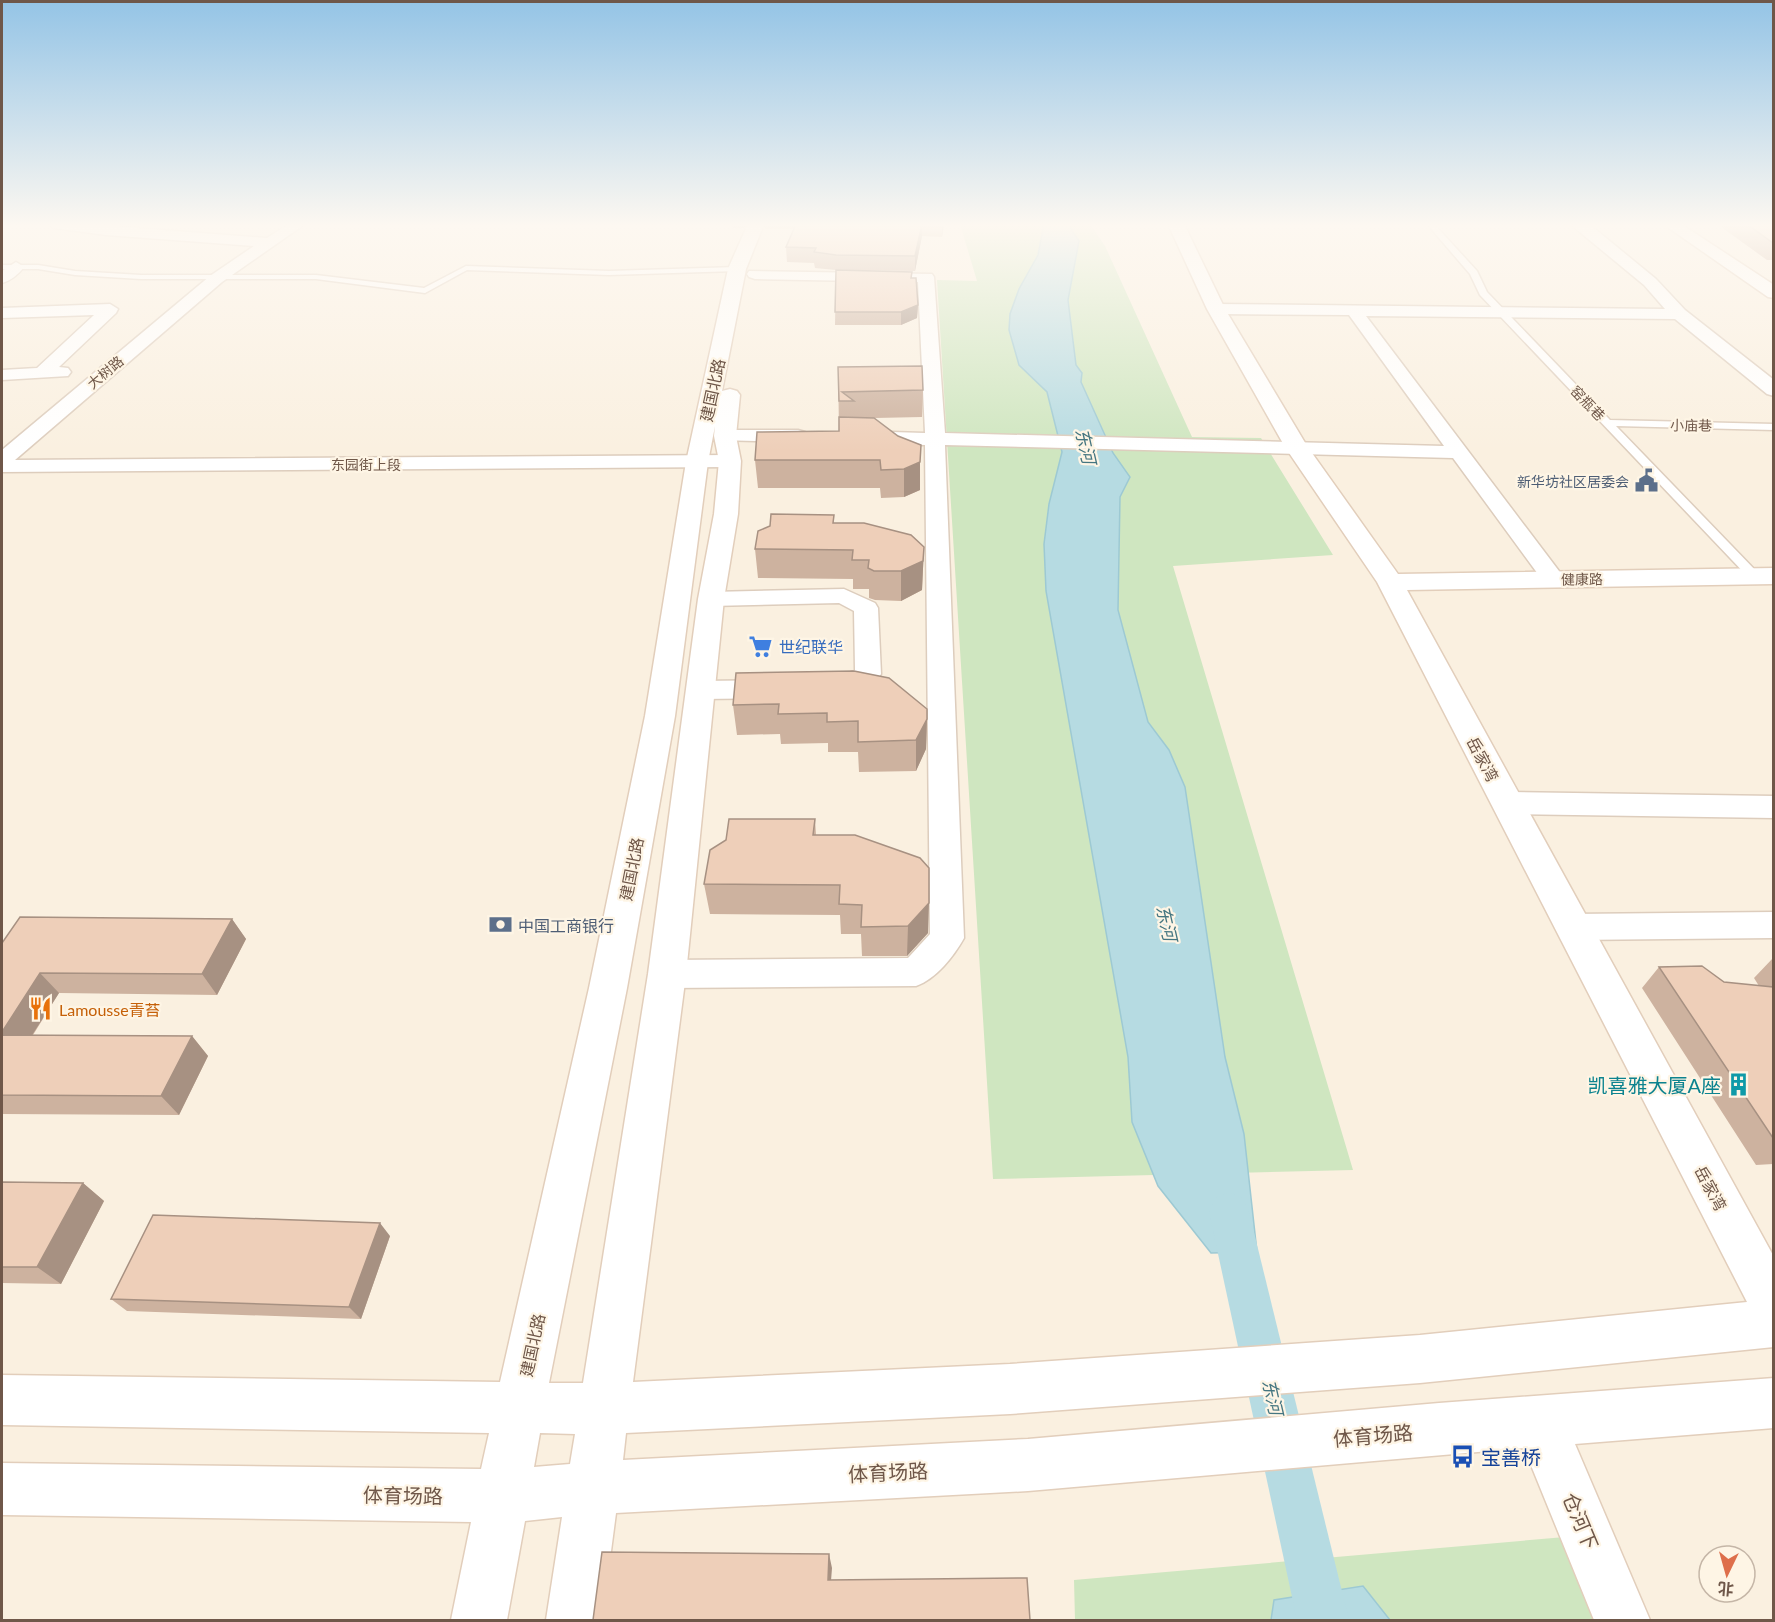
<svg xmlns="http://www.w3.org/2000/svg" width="1775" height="1622" viewBox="0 0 1775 1622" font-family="Lato,'Noto Sans SC',sans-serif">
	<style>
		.green { fill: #cfe6c0 }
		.water { fill: #b6dbe2; stroke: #9dc9d3; stroke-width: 1.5 }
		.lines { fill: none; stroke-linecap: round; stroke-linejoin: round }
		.canal { fill: #b6dbe2; fill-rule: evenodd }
		.lane-casing { stroke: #ddcdbd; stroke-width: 3 }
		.street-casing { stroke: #ddcdbd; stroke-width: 3 }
		.secondary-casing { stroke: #e2cebb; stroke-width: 3 }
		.lane { fill: #fff; fill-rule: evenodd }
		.street { fill: #fff; fill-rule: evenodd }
		.secondary { fill: #fff; fill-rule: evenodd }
		.wall { fill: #cdb29f }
		.shaded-wall { fill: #a79182 }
		.building { fill: #eecfb9; stroke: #a79182; stroke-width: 1.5 }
		.labels { text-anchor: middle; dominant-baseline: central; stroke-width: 4.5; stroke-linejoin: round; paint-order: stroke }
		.far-street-label { font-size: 14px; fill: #6f5749; stroke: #fef5e5 }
		.far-service-label { font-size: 14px; fill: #4e5e75; stroke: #fef5e5; text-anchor: end }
		.street-label { font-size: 16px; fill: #6f5749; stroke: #fef5e5 }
		.shop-label { font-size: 16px; fill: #366cbe; stroke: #fef5e5; text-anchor: start }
		.service-label { font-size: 16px; fill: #4e5e75; stroke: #fef5e5; text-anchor: start }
		.food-label { font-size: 16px; fill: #c56008; stroke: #fef5e5; text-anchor: start }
		.water-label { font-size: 18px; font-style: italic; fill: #457681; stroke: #fef5e5 }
		.near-culture-label { font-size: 20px; fill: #0d838f; stroke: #fef5e5; text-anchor: end }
		.near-street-label { font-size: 20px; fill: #6f5749; stroke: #fef5e5 }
		.near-transit-label { font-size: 20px; fill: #164399; stroke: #fef5e5; text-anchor: start }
	</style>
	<rect width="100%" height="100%" fill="#faf0e0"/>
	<path class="green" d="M960,224h130l15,22 87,191 69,1 72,117 -160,11 180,604 -360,9 -56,-899 40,1z
		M1588,1535l34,85h-547l-1,-40z"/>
	<path class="water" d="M1044,224h24l11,17 -11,59 8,65 6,8 -1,9 32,71 17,24 -10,20 -2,113 30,112 21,28 16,37 40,270 19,77 13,118 -46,1 -53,-67 -26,-64 -4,-65 -82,-466 -2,-47 5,-40 13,-52 -15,-60 -28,-27 -10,-35 1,-16 9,-25 19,-34z
		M1363,1586l27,34h-119l3,-20z"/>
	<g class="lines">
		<path class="canal" d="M1229,1192l14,6 6,14 100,408h-52l-88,-408 6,-14z"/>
		<defs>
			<path id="lane" d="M1427,224h7l43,47 10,21 123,128 164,4v6l-158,-4 142,147v6h-8l-270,-284 -10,-21z
				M2,265h36l37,6 66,4h175l108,13 42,-22 143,5 128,-4 4,2 -4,2 -128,4 -142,-5 -42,23 -109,-14h-175l-66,-4 -37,-6h-36z"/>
			<path id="street" d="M47,224h38l182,14 22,-14h16l-83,58 -207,178 715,-5 7,2 3,4 -3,4 -7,2 -728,5v-22l208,-174 44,-30 -148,-11 -52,-7z
				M1570,224h19l67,55 29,31 89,70v16l-7,-2 -92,-75 -309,-3 196,259 4,5 -4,5 -8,2 -8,-2 -93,-127 -508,-13 19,493c-10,18 -28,41 -48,48l-249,2 -12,-4 -5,-10 5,-10 12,-4 241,-2 22,-24 -5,-489 -67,-2 -7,-2 -3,-4 3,-4 7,-2 67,2 -7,-151 -163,-3 -6,-2 -2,-3 2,-3 183,3 2,3 11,156 499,13 -95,-131 -133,-1 -8,-5 8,-5 449,5 -21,-24z
				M16,262l8,5c-5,7 -14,14 -22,16v-12z
				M110,304l8,5 -2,4 -57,54 9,1 3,4 -3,4 -66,4v-10l35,-2 57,-53 -92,3v-10z
				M725,430h73l7,2 3,4 -3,4 -7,2 -80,-2 -3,-4 3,-4z
				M844,589l31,14 3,5 3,66 -4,6 -30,15 -17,3 -9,-3 -4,-6 4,-6 13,-3 21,-10 -1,-59 -15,-8 -128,3 -9,-2 -3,-5 3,-5 9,-2z
				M776,680l9,3 4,6 -4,6 -9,3 -75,1 -9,-3 -4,-6 4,-6 9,-3z
				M1507,792l267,4v22l-267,-4 -11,-3 -4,-8 4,-8z
				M1774,912v26l-202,2 -12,-4 -5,-9 5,-9 12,-4z"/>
			<path id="secondary" d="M748,224h16l-18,45 -24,122 8,-2 7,2 3,4 -4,41 5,25 -3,53 -14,85 -38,375 -53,408 377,-18 410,-29 327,-33 -370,-720 -92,-135 -78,-138 -39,-85h16l41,85 82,137 91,128 376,-6v16l-367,6 367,667v90l-354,36 -410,31 -384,19 -3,27 405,-21 411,-36 335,-25v50l-199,16 75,176h-56l-70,-172 -496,43 -412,22 -14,107h-56l16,-103 -37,4 -18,99h-56l20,-98 -469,-7v-52l479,6 8,-36 -487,-8v-50l498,7 89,-394 56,-272 41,-254 42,-193zM715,426l-1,10 5,25 -5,53 -16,85 -50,375 -65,409h-34l78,-395 48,-272 33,-254zM540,1433l35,1 -5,30 -36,3z
				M1663,224h18l93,61v13l-6,-1z"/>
		</defs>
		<use href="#lane" class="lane-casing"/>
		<use href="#street" class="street-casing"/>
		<use href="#secondary" class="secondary-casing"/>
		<use href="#lane" class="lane"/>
		<use href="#street" class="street"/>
		<use href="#secondary" class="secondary"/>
	</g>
	<path class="wall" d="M732,224h15l-3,4h-11z
		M764,224h180l-2,13 -20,-1 -7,35 -64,-1 61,2v6l6,27 -1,13 -16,7h-66l1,-55 -21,-2 -1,-5 -27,-1 -1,-15 8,-18h-29z
		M1717,224h56v36h-6z
		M838,367l85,23 -1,27 -47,1 45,72 -16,7 -23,1 -1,-10h-122l-3,-28 84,-29z
		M834,523l90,24 -2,43 -21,11 -26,-1 -6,-2v-9h-16v-10l-95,-1 -3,-29z
		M736,673l191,46 -1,30 -10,22 -57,1 -1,-20h-30v-9l-47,1 -1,-10 -43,1 -4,-30z
		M815,819l1,16 112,98 -21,23h-45l-1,-22h-20l-1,-19 -130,-1 -6,-30z
		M232,919l14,20 -29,56 -158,-2 -26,42 159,1 16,20 -29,59 -177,-1v-171z
		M1773,958v206l-17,1 -114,-177 17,-21 65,15 35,4 -5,-8z
		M2,1182l81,1 21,18 -43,83 -59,-1z
		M390,1236l-29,83 -234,-8 -16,-12z"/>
	<path class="shaded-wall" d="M922,224v12l-7,35v-15z
		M942,224h2l-2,13z
		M918,305l-1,13 -16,7v-13z
		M920,462v28l-16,7v-28z
		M924,547l-2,43 -21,11v-30z
		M927,719l-1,30 -10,22v-31z
		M929,903l-1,30 -21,23 1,-30z
		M232,919l14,20 -29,56 -15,-21z
		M40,973l19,20 -39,61 -18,-18v-4z
		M192,1036l16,20 -29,59 -18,-19z
		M83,1183l21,18 -43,83 -24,-17z
		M380,1223l10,13 -29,83 -12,-12z
		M829,1554l3,14 -2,26 -2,-14z"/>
	<path class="building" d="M796,224h126l-7,32 -79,-1 -22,-3 2,-4 -30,-1z
		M1747,224h26v19z
		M836,270l76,2 -1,6h5l2,27 -17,7h-66z
		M922,366l1,24 -81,2 12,9h-15l-1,-34z
		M839,417l35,1 24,18 23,9 -1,17 -16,7 -23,1 -1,-10h-125l2,-28 82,-1z
		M771,514l63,1 -1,8h31l47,12 13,12 -1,14 -22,10h-27l-6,-3 1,-8h-17l1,-10 -98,-1 3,-18 12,-5z
		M854,671l35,7 38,31v10l-11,21 -58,2v-21l-31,1v-9l-49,1 1,-10 -46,1 3,-32z
		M729,819h86l-2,16h42l65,23 9,10v35l-21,23 -47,1 1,-22 -23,-1 1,-19 -136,-1 6,-34 16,-10z
		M20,917l212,2 -30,55 -162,-1 -38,59v-89z
		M1702,966l22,16 49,5v151l-114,-171z
		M2,1035l190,1 -31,60 -159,-1z
		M2,1182l81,1 -46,84h-35z
		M153,1215l227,8 -31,84 -238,-8z
		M602,1552l227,2 -1,26 199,-2 3,42h-437z"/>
	<linearGradient id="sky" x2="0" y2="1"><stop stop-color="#94c4e6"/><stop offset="0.5" stop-color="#fdf8f1"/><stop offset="1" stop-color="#fdf8f1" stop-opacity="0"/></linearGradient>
	<rect width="1775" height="451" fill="url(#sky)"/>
	<defs>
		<symbol id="civic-bare" viewBox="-9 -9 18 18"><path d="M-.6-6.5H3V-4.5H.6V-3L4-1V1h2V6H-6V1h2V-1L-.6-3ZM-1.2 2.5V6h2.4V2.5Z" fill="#5c6f8a" stroke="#fef5e5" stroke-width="2.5" paint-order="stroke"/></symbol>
		<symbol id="supermarket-bare" viewBox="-9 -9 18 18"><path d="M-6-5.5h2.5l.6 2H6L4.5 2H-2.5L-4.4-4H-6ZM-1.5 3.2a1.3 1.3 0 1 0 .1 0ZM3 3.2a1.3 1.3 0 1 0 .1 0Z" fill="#3f7fe0" stroke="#fef5e5" stroke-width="2.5" paint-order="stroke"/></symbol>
		<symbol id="bank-bare" viewBox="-9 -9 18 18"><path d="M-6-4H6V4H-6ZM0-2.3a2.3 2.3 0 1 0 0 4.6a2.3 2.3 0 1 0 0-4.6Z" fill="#5c6f8a" stroke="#fef5e5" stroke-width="2.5" paint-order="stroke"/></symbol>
		<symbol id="restaurant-bare" viewBox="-9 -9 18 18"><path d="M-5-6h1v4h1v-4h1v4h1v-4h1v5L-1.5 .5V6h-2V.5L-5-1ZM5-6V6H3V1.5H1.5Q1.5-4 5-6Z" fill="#e8710a" stroke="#fef5e5" stroke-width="2.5" paint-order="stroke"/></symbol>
		<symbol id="building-bare" viewBox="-9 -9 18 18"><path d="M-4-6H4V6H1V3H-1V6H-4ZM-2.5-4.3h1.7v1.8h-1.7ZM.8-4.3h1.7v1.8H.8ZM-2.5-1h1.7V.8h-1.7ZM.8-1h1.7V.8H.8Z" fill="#0f9aa8" stroke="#fef5e5" stroke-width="2.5" paint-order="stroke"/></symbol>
		<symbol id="bus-bare" viewBox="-9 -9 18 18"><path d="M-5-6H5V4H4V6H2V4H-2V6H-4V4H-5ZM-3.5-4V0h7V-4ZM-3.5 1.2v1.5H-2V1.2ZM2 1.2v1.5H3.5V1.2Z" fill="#1a4fb4" stroke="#fef5e5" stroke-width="2.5" paint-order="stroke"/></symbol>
	</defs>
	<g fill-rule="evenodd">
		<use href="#civic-bare" x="1630" y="464" width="33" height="33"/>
		<use href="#supermarket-bare" x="744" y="630" width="33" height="33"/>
		<use href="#bank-bare" x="484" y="908" width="33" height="33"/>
		<use href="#restaurant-bare" x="24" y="992" width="33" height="33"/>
		<use href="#building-bare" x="1722" y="1068" width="33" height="33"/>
		<use href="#bus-bare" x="1446" y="1440" width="33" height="33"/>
	</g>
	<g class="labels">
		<g class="far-street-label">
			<text transform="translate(105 372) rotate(-40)">大树路</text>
			<text transform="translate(1588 403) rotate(46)">窑瓶巷</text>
			<text transform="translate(1691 425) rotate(1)">小庙巷</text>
			<text x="366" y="464">东园街上段</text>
			<text transform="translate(1582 579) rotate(-1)">健康路</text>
		</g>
		<g class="far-service-label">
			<text x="1629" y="481">新华坊社区居委会</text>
		</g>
		<g class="street-label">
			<text transform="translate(712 390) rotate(-78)">建国北路</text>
			<text transform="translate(1483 759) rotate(62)">岳家湾</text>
			<text transform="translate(631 869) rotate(-79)">建国北路</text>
			<text transform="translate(1711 1188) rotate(62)">岳家湾</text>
			<text transform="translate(532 1345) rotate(-78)">建国北路</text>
		</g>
		<g class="shop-label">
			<text x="779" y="646">世纪联华</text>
		</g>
		<g class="service-label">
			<text x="518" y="925">中国工商银行</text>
		</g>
		<g class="food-label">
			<text x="59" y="1009">Lamousse青苔</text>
		</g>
		<g class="water-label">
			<text transform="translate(1086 446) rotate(77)">东河</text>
			<text transform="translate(1167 923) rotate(77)">东河</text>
			<text transform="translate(1273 1397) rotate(77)">东河</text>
		</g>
		<g class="near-culture-label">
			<text x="1721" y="1085">凯喜雅大厦A座</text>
		</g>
		<g class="near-street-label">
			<text transform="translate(1373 1435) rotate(-5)">体育场路</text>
			<text transform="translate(888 1472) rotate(-3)">体育场路</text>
			<text transform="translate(403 1495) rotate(1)">体育场路</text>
			<text transform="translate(1581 1521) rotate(67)">仓河下</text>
		</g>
		<g class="near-transit-label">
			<text x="1481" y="1457">宝善桥</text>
		</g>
	</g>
	<rect width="1775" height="1622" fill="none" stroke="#6f5749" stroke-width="6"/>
	<g transform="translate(1727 1574) rotate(185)"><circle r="28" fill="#fef5e5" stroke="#c5b6a7" stroke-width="1.5"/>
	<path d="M0-4.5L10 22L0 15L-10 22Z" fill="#de6f4b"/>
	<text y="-9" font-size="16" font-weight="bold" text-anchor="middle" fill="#6f5749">北</text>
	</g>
</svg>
